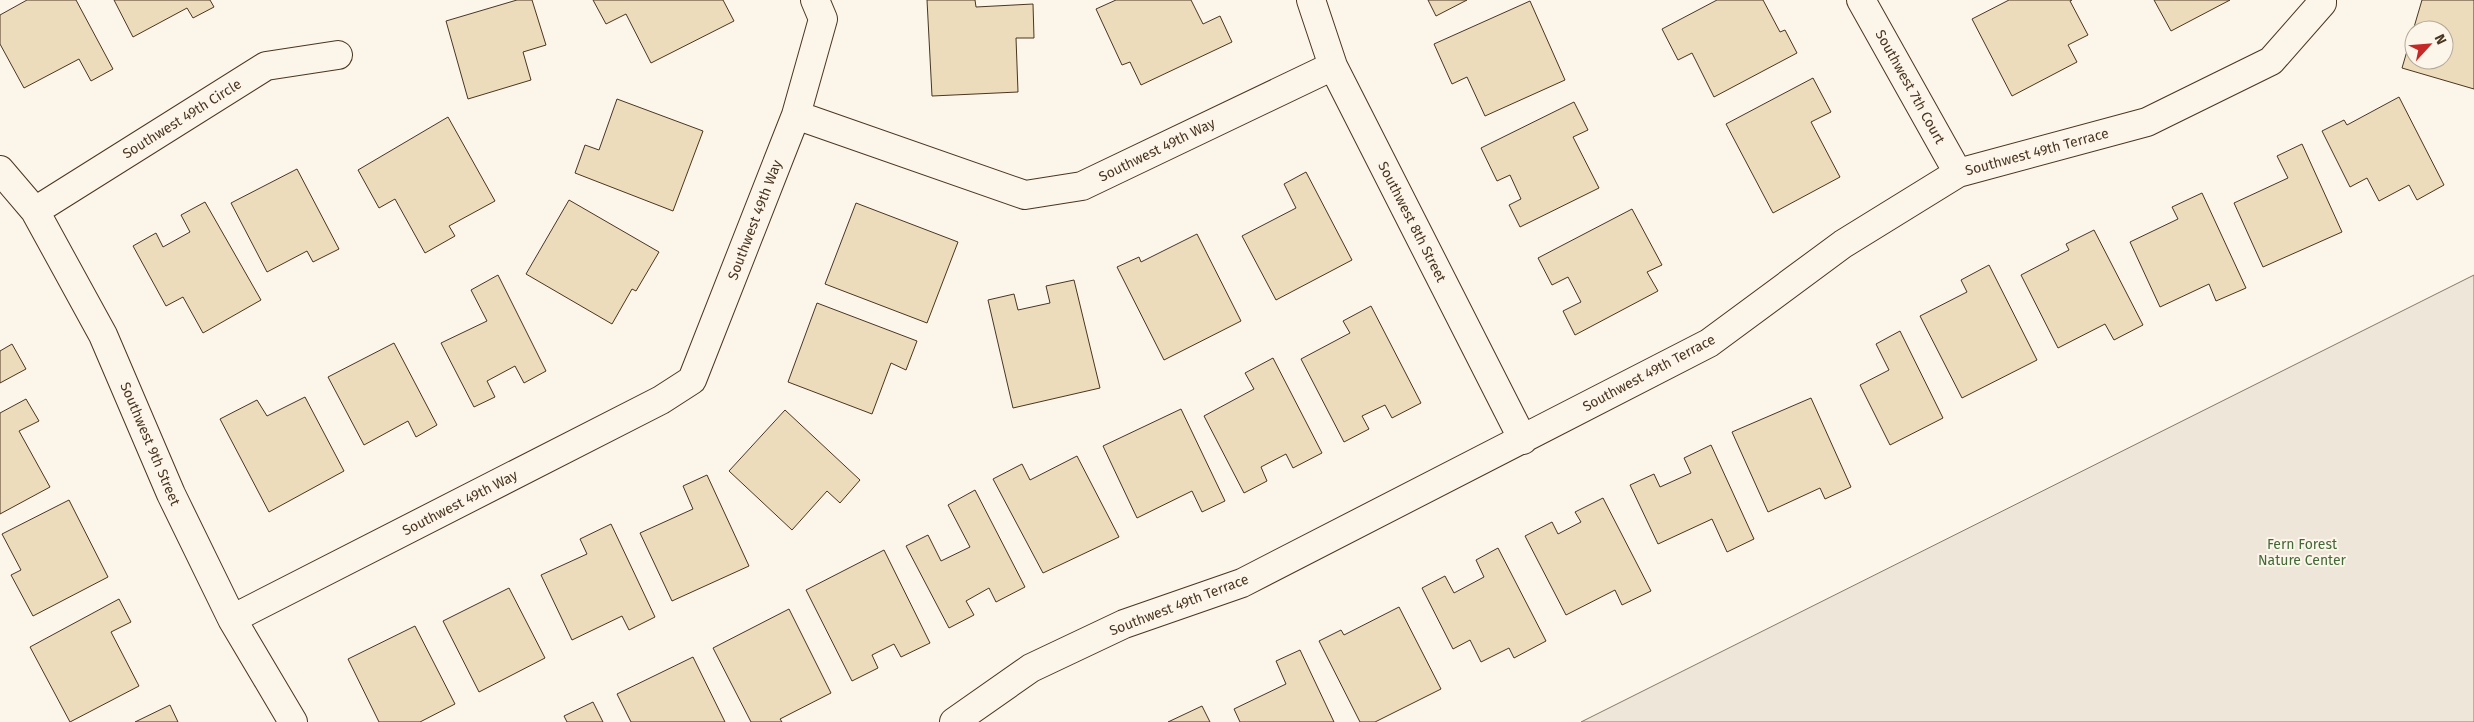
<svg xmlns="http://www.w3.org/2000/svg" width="2474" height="722" viewBox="0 0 2474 722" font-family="'Fira Sans',sans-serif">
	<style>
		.green { fill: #ede6d9; stroke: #887966 }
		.building { fill: #ecdcbc; stroke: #4a3520; fill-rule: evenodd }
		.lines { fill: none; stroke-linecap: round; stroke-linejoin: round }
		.minor-casing { stroke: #4a3520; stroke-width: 30 }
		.minor { stroke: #fbf6e9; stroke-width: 28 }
		.labels { text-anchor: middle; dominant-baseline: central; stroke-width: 4; stroke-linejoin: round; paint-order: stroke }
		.street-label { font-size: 14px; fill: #4a3520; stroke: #fbf6e9 }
		.park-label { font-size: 14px; fill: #436837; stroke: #fbf6e9 }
	</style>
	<rect width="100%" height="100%" fill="#fbf6e9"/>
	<path class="green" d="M2474,275v447h-893z"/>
	<path class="building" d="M27,0h49l37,69 -22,12 -12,-22 -55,29 -24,-44v-29z
		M114,0h96l4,7 -21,11 -6,-10 -54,29z
		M517,0h15l14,45 -23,7 8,28 -63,19 -22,-78z
		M593,0h130l11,21 -83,42 -25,-49 -20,10z
		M927,0h48l1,7 57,-3 1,34h-18l2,54 -86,4z
		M1116,0h75l12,24 17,-8 12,26 -91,43 -11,-23 -8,3 -26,-56z
		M1428,0h39l-31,16z
		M1717,0h46l17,32 5,-2 12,23 -83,44 -22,-44 -14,7 -16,-31z
		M2009,0h63l-2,1 18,34 -20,10 9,17 -65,34 -40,-77z
		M2154,0h76l-59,31z
		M2422,0h52v89l-72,-21zM2414,30h30v30h-30z
		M1530,1l35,79 -80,36 -18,-39 -15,7 -18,-40z
		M1813,78l18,34 -20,10 29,55 -67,36 -47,-89z
		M2399,97l45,88 -27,15 -8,-15 -30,16 -12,-23 -17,9 -28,-56 22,-11 3,5z
		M617,99l86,32 -30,80 -98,-38 10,-28 14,5z
		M1574,102l14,28 -15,7 26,51 -79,39 -11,-22 12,-6 -11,-24 -13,6 -16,-33z
		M448,117l47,84 -46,25 6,10 -30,17 -30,-54 -16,9 -21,-38z
		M2302,144l40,88 -79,35 -29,-64 54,-25 -11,-22z
		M297,169l42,80 -26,13 -6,-11 -40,21 -36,-69z
		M1306,172l46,88 -76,40 -34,-64 54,-28 -12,-24z
		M2202,193l44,95 -30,13 -7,-17 -49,23 -30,-65 48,-23 -6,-12z
		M569,200l90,52 -23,39 -4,-2 -20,35 -86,-50z
		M205,202l56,98 -58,33 -20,-36 -17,9 -33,-60 23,-13 7,14 27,-15 -9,-17z
		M856,203l102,39 -31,81 -102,-39z
		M1632,209l30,56 -15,7 11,19 -83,44 -12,-24 18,-9 -13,-25 -16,8 -14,-27z
		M2094,230l49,95 -29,15 -9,-16 -47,24 -37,-73 48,-25 -3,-6z
		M1197,234l44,87 -77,39 -47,-93 22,-10 2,5z
		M1989,265l48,95 -75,38 -42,-82 47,-24 -6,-12z
		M498,275l48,96 -22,12 -9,-17 -28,15 8,16 -21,10 -33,-64 46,-22 -16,-31z
		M1074,280l26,108 -87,20 -25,-108 26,-6 4,16 32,-7 -4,-17z
		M817,303l100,38 -11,29 -15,-7 -19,51 -84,-32z
		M1371,306l50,97 -29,15 -7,-13 -23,11 7,13 -25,13 -43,-83 49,-26 -7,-12z
		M1900,331l43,87 -53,27 -30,-60 29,-15 -13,-26z
		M394,343l43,82 -21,12 -8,-16 -44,24 -36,-68z
		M12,344l14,25 -26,14v-32z
		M1273,358l49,95 -29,15 -7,-14 -25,13 6,14 -23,12 -40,-77 50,-27 -9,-16z
		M305,397l39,74 -75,41 -49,-93 37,-19 10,16z
		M1811,398l40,89 -26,12 -5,-11 -52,24 -36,-80z
		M26,399l13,22 -20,10 31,56 -50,27v-101z
		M1181,409l44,92 -23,11 -10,-21 -55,27 -34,-72z
		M785,410l75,70 -20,23 -13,-12 -35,39 -63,-59z
		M1711,445l43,94 -27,13 -15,-33 -54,25 -28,-59 24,-11 6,13 31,-14 -7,-15z
		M1077,456l42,81 -76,36 -50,-94 29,-15 8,16z
		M707,475l42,91 -77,35 -32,-68 53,-24 -10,-23z
		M975,490l50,97 -29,15 -7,-14 -23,13 8,14 -25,13 -43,-82 22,-11 13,26 29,-14 -22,-42z
		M1603,498l48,93 -29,14 -7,-15 -49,25 -41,-79 27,-14 6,12 23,-12 -6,-10z
		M69,500l39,77 -75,39 -22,-41 10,-5 -19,-36z
		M611,524l44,93 -26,13 -7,-14 -50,24 -31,-65 46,-21 -7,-15z
		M1498,548l48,93 -32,17 -5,-10 -28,14 -11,-22 -17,9 -31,-61 23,-12 9,17 30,-16 -8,-17z
		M884,550l46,93 -29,14 -7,-13 -22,11 6,13 -26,13 -46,-91z
		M509,588l36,70 -66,34 -36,-71z
		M119,599l12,23 -20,10 28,54 -69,36 -40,-75z
		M1399,607l42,82 -66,33h-15l-41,-81 22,-11 3,5z
		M789,609l42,84 -51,26 2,3h-31l-38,-74z
		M415,626l40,78 -35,18h-41l-31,-63z
		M1300,650l34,72h-94l-6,-13 52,-25 -10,-23z
		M693,657l32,65h-94l-14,-28z
		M593,702l10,20h-36l-3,-6z
		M170,705l8,17h-43z
		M1202,706l8,16h-42z"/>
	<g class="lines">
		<defs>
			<path id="minor" d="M1311,0l22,66 190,374
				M1861,0l97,173
				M796,115l229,80 57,-9 251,-120
				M0,170l35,41 68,124 68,159 61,125 61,103
				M35,211l231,-145 72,-11
				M232,619l429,-219 31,-20 104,-265 27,-96 -8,-19
				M954,722l77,-54 93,-44 118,-41 467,-240 134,-99 115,-71 189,-51 124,-61 51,-58v-3"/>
		</defs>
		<use href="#minor" class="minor-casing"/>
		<use href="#minor" class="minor"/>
	</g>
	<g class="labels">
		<g class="street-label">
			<text transform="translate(1910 87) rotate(61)">Southwest 7th Court</text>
			<text transform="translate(182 119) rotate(-32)">Southwest 49th Circle</text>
			<text transform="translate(1157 150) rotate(-26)">Southwest 49th Way</text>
			<text transform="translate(2037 152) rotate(-15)">Southwest 49th Terrace</text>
			<text transform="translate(755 220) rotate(-69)">Southwest 49th Way</text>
			<text transform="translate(1412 222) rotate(63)">Southwest 8th Street</text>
			<text transform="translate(1649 373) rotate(-28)">Southwest 49th Terrace</text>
			<text transform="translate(150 444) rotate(67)">Southwest 9th Street</text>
			<text transform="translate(460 503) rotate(-27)">Southwest 49th Way</text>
			<text transform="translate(1179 605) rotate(-21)">Southwest 49th Terrace</text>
		</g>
		<g class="park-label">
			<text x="2302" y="544">Fern Forest<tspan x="2302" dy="16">Nature Center</tspan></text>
		</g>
	</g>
	<g transform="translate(2429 45) rotate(64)"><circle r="24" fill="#fbf6e9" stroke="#b4a999"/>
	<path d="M0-4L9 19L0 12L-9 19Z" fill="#c62828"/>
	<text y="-8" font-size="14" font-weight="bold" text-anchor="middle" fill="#4a3520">N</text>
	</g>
</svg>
